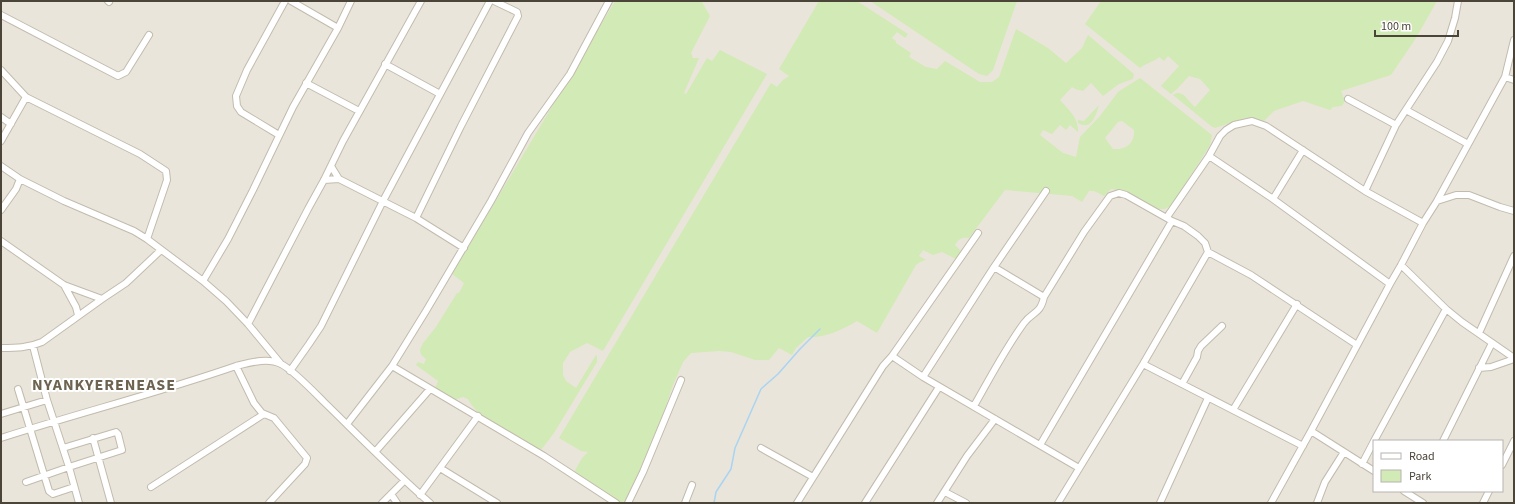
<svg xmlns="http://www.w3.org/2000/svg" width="1515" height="504" viewBox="0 0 1515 504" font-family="'Source Sans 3',sans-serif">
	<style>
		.residential { fill: #eae5da; fill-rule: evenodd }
		.green { fill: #d2eab5; fill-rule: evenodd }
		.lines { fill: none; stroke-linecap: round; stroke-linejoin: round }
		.stream { stroke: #a9d4f2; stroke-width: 1.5 }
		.minor-casing { stroke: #c2bbae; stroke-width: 8 }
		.minor { stroke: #fff; stroke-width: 6 }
		.labels { text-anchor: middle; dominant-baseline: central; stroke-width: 4; stroke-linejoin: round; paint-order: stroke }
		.district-label { font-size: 16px; font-weight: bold; letter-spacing: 1px; fill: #6e6250; stroke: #fff }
	</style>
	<rect width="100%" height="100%" fill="#f6f3ec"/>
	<path class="residential" d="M1,1h1513v502h-1513zM1374,441h128v50h-128z"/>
	<path class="green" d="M615,1h85l2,1 8,14 -19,37 2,5h6l-15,35 2,1 21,-36 5,3 8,-11 47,24 -164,277 -16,-8 -17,9 -7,11v12l3,6 10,7 20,-33 1,1v6l-43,71 -13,17c-19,-4 -65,-33 -73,-51l-5,-2 -9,3 -19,-11 3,-8 -22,-16 2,-3 6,2 2,-5 -5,-4 -1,-5 3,-7 13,-16 21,-34h2l5,-10 -12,-9z
		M819,1h38l51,33 -3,4 -8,-6 -5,6 4,3v2l15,10 -2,4 17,10 11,2 8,-8 35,21h12l7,-5 17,-48 32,19 18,15 16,-15 6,-13 46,39 -1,5 -14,5 -16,12 -12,-13 -8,8 -8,-2 -3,-2 -12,13c8,9 19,18 18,32l-8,-7 -4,5 -6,-5 -8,9 -9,-4 -3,5 23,18 13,4 4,-20 20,-21 18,-24 22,-14 72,57 -2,10 -38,60 -7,4h-7l-41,-19 -6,-1 -7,7 -10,-5h-5l-7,11 -10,-6 -67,-6 -36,48c-8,-1 -10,1 -14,7l6,6 -5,8 -14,-7 -9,3 -10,-5 -4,6 7,4 -6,2 -4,3 -39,68 -20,-12c-15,9 -32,17 -49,16l-12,11 -4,7 -13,-7 -10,12h-14l-24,-8 -12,-1 -28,2 -8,9 -10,23 -19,55 -19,45 -7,14 -8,4 -47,-29 9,-16 6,-6 -7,-1 -22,-13 103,-173 109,-182 6,4 6,-7 6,-4 -10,-7zM1122,121l12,9c1,13 -8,20 -21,19l-8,-11 13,-16z
		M870,1h147l-24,69 -6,6 -8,-2z
		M1101,1h336l-21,37 -25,37 -50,16 4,10 -3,5 -9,1 -3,3 -27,-9 -29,10 -10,10 -12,-3h-7l-30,10 -4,-2 -38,-31c10,-7 15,7 22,12l15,-17 -10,-11 -11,-3 -12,13 -6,5 -10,-8 18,-20 -11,-10 -4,5 -5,-4c-5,5 -13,6 -19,11l-55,-44z
		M1099,105c-3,10 -7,26 -21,18v-3l6,1z"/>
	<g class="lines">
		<path class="stream" d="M714,503l2,-11 15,-23 4,-21 26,-59 17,-15 22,-25 20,-20"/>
		<defs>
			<path id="minor" d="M108,1l1,1
				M291,1l47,27
				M1,15l117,61 8,-4 23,-37
				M385,64l55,30
				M1,70l25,27 114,57 26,17 1,9 -20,59
				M1505,77l9,3
				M306,83l53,28
				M1348,99l48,26
				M1406,110l62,34
				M1,117l10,7
				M279,135l-38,-23 -4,-6 -1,-10 11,-26 38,-69
				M1,141l25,-44
				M1209,156l64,43 117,85
				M1,166l19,13 44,22 70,30 13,8 56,42 23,20 22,23 33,40
				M331,166l8,13 77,39 48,30
				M324,180l15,-1
				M1365,191l31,-66 41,-63 11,-21 7,-23 3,-17
				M1273,199l30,-49
				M1437,201l19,-6h13l31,12 14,4
				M1,210l15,-21 4,-10
				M1167,217l42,-61 11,-20 6,-6 8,-5 18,-4 14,5 99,65 58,32
				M416,218l45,-92 57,-110 -1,-4 -23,-11
				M1,241l63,44 38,14 24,-16 35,-33
				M1208,252l43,23 106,70
				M1401,265l45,44 16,13 52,36
				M994,267l50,30
				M203,281l25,-42 25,-49 40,-83 45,-79 13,-27
				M64,285l12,22 2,8
				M248,324l60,-115 16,-29 19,-39 78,-140
				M1479,333l35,-77
				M33,346l14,54 22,67 10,36
				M1,348c15,0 27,0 41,-6l60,-43
				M892,356l31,21 156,91
				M1143,364l160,82
				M236,366l18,37 8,10 12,5 33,40 -2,6 -36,39
				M392,366l152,90 72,47
				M1479,368l12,-1 23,-8
				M290,371l19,-27 12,-18 62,-125 107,-200
				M923,377l71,-110 52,-76
				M1182,384l15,-27 1,-6 3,-5 21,-20
				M18,389l31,102 4,3 21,-7
				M974,406c16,-28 31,-57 50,-83 9,-12 16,-8 20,-26l40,-65 26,-36 9,-3 7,2 46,26 12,5 14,10 7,7 3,9 -65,112 -85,139
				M1233,410l64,-106
				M1,414l46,-14
				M347,424l45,-58 34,-55 65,-110 37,-68 42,-59 39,-73
				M1311,431l63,40
				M1,438c78,-25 157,-45 235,-72 13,-3 31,-9 45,-2 12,6 33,28 43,38 35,34 69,69 106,101
				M93,438l18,65
				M1374,441l72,-132
				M1443,441l49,-98
				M1040,445l132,-224
				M761,448l52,29
				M375,452l55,-63
				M1362,464l12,-23
				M1502,465l12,-24
				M440,468l57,35
				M26,482l43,-15 53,-17 -4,-16 -2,-2 -53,16
				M151,487l113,-73
				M1404,491l19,12
				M945,492l21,11
				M391,494l6,9
				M420,495l58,-79
				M382,503l22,-22
				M628,503l15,-31 38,-92
				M685,503l7,-18
				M797,503l86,-137 9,-10 86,-123
				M865,503l74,-116
				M937,503l30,-47 28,-37
				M1160,503l48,-105
				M1271,503l40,-72 79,-147 11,-19 22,-42 14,-22 68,-124 9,-37
				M1317,503l8,-21 19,-30
				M1483,503l6,-12"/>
		</defs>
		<use href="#minor" class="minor-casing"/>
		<use href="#minor" class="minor"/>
	</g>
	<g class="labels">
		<g class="district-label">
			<text x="104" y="385">NYANKYERENEASE</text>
		</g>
	</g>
	<rect width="1515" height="504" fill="none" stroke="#4b4439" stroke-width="4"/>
	<rect x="1373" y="440" width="130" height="52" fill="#ffffff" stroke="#b7b4b0"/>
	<rect x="1381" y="453" width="20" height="6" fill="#ffffff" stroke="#b7b4b0"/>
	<text x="1409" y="460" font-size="12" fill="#4b4439">Road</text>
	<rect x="1381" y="470" width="20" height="12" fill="#d2eab5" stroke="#b7b4b0"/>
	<text x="1409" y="480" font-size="12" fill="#4b4439">Park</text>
	<path d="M1375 30v6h83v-6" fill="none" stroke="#4b4439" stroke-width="2"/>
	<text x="1381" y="30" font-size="12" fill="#4b4439" stroke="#ffffff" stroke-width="3" paint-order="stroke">100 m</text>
</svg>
